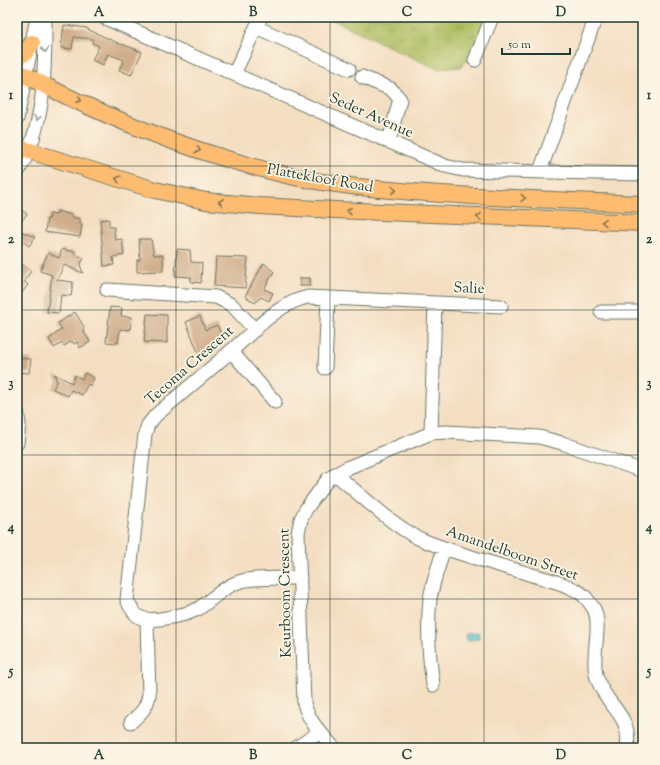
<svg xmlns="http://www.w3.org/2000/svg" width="660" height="765" viewBox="0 0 660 765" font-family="'Sorts Mill Goudy',serif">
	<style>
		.park { fill: url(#park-tufts); stroke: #667d4a }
		.water { fill: #55c2cc; stroke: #3a8080 }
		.building { fill: #d0ad8a }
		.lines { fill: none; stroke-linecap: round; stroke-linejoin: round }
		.minor-casing { stroke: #6a7565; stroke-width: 15 }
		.major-casing { stroke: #6a7565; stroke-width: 18 }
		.minor { stroke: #fff; stroke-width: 13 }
		.major { stroke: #febc70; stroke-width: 16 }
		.oneway { stroke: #8f9e9a }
		.oneway2 { stroke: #83764f }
		.grid { fill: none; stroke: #1f3d34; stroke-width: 1; stroke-opacity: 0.55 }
		.labels { text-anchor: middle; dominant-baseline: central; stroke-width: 3.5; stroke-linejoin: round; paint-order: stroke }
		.street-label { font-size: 15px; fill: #1f3d34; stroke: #fcf5e5 }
		.neatline { fill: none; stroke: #1f3d34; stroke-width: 1.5 }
		.grid-label { font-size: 13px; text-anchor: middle; font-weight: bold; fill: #1f3d34 }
	</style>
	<defs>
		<pattern id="park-tufts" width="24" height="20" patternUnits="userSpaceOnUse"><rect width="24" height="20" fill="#aebd60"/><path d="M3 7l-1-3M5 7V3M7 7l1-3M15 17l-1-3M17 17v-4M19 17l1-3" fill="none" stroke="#8d9b50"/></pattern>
	</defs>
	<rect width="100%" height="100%" fill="#fcf5e5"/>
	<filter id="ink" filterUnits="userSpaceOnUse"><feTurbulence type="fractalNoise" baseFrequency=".025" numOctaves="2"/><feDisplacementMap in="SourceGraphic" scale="8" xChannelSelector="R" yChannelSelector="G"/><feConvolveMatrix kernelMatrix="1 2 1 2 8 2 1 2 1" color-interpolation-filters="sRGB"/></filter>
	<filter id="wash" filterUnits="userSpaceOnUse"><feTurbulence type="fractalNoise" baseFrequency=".012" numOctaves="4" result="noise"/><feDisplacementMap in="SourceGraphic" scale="16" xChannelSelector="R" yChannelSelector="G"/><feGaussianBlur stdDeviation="0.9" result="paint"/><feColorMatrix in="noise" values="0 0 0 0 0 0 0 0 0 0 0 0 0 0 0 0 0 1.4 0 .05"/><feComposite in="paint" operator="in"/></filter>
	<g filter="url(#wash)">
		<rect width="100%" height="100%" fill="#f4dec1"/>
		<path class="park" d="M327,17h160l-18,44h-5l-2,6 -25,2z"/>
		<path class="water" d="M479,632v6l-12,3 -1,-8z"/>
		<g id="blocks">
			<path class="building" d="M64,25l23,3v1l35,16v-1l20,8 -11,23 -12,-5 5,-10 -16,-6 -5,11 -11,-5 7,-14 -7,-3 1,-4 -19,-2 -2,12 -11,-1z
				M17,207l10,7 -10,13z
				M57,211l15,4 -1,2 9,2v4l2,1 -2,13 -35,-5 2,-13h2l1,-5 7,1z
				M109,219v8h5l1,13 7,-1 2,16 -11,2 1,8 -10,1 -4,-46z
				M17,230l18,7 -6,9 -12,-9z
				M139,239h12l3,16h9v16l-26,1v-12h3z
				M62,249l7,2h5l2,4 8,3 -4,7 3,8 -19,-8 -7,15 16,2 -2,14 -10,-1 -2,18 -12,-1 5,-37 -12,-4 8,-18 11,5z
				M177,249l13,1 1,12 11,1 -1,20 -10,-1v-5l-16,-1z
				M216,257l32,1 -3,30 -31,-2z
				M17,261l14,10 -7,10 4,4 -11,14z
				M264,263l10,9 -10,17 9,4 -4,8 -8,-4 -6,6 -10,-7z
				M300,278h10v8h-10z
				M110,307l12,1 -1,8 11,1 -2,13 -10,-1 -2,14 -12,-1z
				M75,312l9,15 -1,3 7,12 -10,6 -3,-6 -3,2 -2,-3 -8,5 -2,-3 -8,5 -5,-9 13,-10 -4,-6z
				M147,314l20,1v28l-23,-1z
				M200,316l5,14 12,-5 6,14 -9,4 1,2 -17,7 -12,-30z
				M17,358l14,1 -2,14 -12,-1z
				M85,373l9,5 -4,8 -2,-2 -6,11 -11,-5 -3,6 -15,-7 4,-8 -3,-7 18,9 3,-8 7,4z"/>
		</g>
	</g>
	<g filter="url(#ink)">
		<use href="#blocks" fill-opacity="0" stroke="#6a7565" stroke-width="1"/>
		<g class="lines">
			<defs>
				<path id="minor" d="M103,17l342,149 18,4 180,4
					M256,27l93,42
					M475,60l17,-43
					M234,74l27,-57
					M362,77l29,12 9,10 -11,42
					M17,119l20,-102
					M540,171l56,-154
					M17,173c29,-45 28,-105 28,-156
					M107,290l109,7 16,8 23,25
					M601,312h42
					M231,351l44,51
					M325,368l3,-70
					M17,411l2,13 -2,19
					M431,433l4,-129
					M335,474c25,20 62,56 90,67 35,14 72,23 107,34 17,5 37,9 51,20 4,3 8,10 11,14 9,19 -5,50 4,72 10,27 34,34 29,67
					M300,578c-19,0 -40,-1 -58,3 -17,4 -30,19 -44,28 -12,6 -25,8 -38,10 -19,2 -25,-1 -33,-19l18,-166 3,-9 8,-10c25,-21 50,-42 75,-64 22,-19 47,-48 77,-54l193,9
					M433,685c-4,-28 -6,-58 -3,-86 3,-18 9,-34 14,-51
					M131,722c9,-8 16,-14 18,-27l-2,-75
					M296,748l24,-16
					M334,748c-12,-14 -26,-27 -30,-45l-6,-170 3,-14 5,-10 22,-30 19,-11 84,-35 15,-1 93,5 23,6 81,28"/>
				<path id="major" d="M17,57l8,-4 7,-10
					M17,71c84,45 176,82 269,104 38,9 78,13 116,16 80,7 161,9 241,13
					M17,147l138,43 51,11 54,5 75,4 308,13"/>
			</defs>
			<use href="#minor" class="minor-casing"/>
			<use href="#major" class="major-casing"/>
			<use href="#minor" class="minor"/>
			<use href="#major" class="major"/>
		</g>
		<defs><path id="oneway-chevron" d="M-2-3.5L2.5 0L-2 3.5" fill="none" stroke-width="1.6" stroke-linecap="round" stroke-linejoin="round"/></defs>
		<g class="oneway">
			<use href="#oneway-chevron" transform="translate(45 50) rotate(89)"/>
			<use href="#oneway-chevron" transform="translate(37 118) rotate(103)"/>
		</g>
		<g class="oneway2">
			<use href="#oneway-chevron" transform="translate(79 100) rotate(25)"/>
			<use href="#oneway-chevron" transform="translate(198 150) rotate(19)"/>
			<use href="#oneway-chevron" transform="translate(118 179) rotate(-163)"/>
			<use href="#oneway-chevron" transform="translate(394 190) rotate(5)"/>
			<use href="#oneway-chevron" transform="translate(523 198) rotate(2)"/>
			<use href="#oneway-chevron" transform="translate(221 202) rotate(-174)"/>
			<use href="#oneway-chevron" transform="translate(349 211) rotate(-177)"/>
			<use href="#oneway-chevron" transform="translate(479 217) rotate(-178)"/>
			<use href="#oneway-chevron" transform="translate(604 222) rotate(-178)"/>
		</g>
	</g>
	<path class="grid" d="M176,17v731M330,17v731M484,17v731M17,166h626M17,310h626M17,455h626M17,599h626"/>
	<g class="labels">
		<g class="street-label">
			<text transform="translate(371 116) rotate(24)">Seder Avenue</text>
			<text transform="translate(320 179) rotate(10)">Plattekloof Road</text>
			<text transform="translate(469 289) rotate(2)">Salie</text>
			<text transform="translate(190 366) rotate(-41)">Tecoma Crescent</text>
			<text transform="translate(512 554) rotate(19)">Amandelboom Street</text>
			<text transform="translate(286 593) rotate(-91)">Keurboom Crescent</text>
		</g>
	</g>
	<rect width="660" height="765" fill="none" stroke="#fcf5e5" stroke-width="44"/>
	<path d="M502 48v6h68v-6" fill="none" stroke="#1f3d34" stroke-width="2"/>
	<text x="508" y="48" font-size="12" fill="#1f3d34" stroke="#fcf5e5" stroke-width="3" paint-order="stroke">50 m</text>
	<rect x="22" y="22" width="616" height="721" class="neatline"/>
	<g class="grid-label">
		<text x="99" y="16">A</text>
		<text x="253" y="16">B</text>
		<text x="407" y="16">C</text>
		<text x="561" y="16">D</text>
		<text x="11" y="99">1</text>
		<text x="649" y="99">1</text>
		<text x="11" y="243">2</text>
		<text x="649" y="243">2</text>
		<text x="11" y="387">3</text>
		<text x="649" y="387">3</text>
		<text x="11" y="531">4</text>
		<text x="649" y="531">4</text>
		<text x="11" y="675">5</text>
		<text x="649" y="675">5</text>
		<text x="99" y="759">A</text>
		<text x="253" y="759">B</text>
		<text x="407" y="759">C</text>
		<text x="561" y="759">D</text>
	</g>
</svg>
